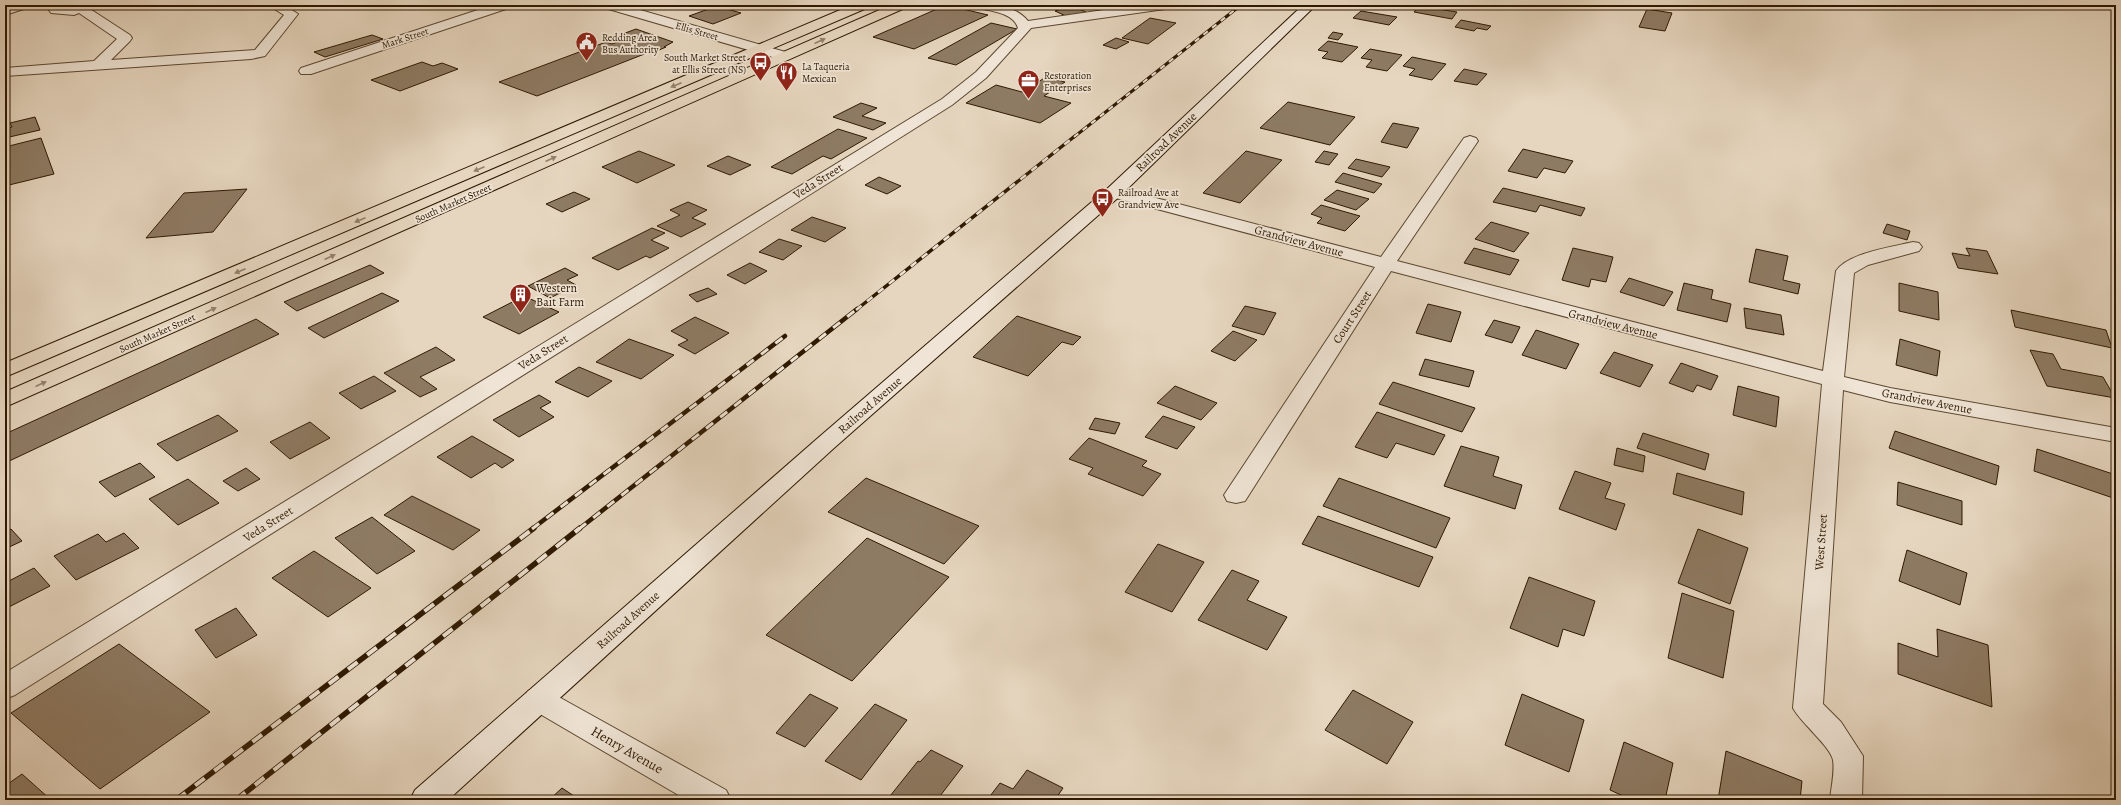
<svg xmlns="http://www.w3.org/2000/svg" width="2121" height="805" viewBox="0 0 2121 805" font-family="Alegreya,serif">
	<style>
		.building { fill: #8e7b64; stroke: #2e1901 }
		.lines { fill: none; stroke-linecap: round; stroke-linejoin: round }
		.street-casing { stroke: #5c4830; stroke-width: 2 }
		.secondary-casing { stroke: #2e1901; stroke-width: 2 }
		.primary-casing { stroke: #2e1901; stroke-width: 2 }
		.street { fill: #efe4d5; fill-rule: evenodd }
		.secondary { fill: #efe4d5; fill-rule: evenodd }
		.primary { fill: #e6d6bf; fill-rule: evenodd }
		.rail-far3-casing { stroke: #2e1901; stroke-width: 3 }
		.rail-far2-casing { stroke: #2e1901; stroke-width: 3.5 }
		.rail-far1-casing { stroke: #2e1901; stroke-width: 4.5 }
		.rail-casing { stroke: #2e1901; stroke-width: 5.5 }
		.rail-far3 { stroke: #efe4d5; stroke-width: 2; stroke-dasharray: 5.5; stroke-linecap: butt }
		.rail-far2 { stroke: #efe4d5; stroke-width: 2.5; stroke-dasharray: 7; stroke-linecap: butt }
		.rail-far1 { stroke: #efe4d5; stroke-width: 3; stroke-dasharray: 9; stroke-linecap: butt }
		.rail { stroke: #efe4d5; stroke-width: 4; stroke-dasharray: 12; stroke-linecap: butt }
		.oneway { fill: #93816a }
		.labels { text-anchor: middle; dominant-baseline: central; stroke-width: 3.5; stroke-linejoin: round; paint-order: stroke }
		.far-street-label { font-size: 10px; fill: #2e1901; stroke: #efe4d5 }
		.far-poi-label { font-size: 10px; fill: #2e1901; stroke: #efe4d5; text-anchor: start }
		.street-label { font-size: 12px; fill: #2e1901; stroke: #efe4d5 }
		.poi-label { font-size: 12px; fill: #2e1901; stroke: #efe4d5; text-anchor: start }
		.near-street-label { font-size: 14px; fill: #2e1901; stroke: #efe4d5 }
	</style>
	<rect width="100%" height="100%" fill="#e6d6bf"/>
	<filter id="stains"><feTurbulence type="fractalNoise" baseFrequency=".005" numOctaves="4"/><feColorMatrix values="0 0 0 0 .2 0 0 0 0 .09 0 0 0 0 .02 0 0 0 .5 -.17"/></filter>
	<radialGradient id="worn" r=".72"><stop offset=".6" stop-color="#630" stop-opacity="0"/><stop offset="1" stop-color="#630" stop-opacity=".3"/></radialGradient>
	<path class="building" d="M946,5l42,10 -74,34 -41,-12z
		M1057,5h14l15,7 -18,5 -13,-6 6,-2 -8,-3z
		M717,6l24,7 -28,11 -24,-8z
		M1419,6l38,6 -5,7 -38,-7z
		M1647,9l25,4 -7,18 -26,-4z
		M1361,11l36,6 -8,8 -36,-7z
		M1150,18l26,5 -28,21 -26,-6z
		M1461,20l30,6 -4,4 -10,-2 -3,3 -19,-4z
		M991,23l26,6 -61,36 -28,-7z
		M636,29l37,13 -9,5h2l-16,7 -3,-1 -110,43 -38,-14 107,-40 6,2 16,-6 -8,-3z
		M1333,32l10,2 -5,6 -10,-2z
		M372,35l11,4 -58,18 -11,-5z
		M1116,38l13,4 -13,7 -13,-4z
		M1328,41l30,6 -16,15 -20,-4 6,-6 -10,-2z
		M1370,49l32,6 -15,16 -21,-4 6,-7 -11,-2z
		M1412,57l34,7 -14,16 -23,-5 6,-6 -12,-3z
		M422,62l11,4 9,-3 16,6 -58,22 -29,-11z
		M1464,69l23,5 -10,11 -23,-4z
		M1046,77l19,5 -21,14 27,7 -31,20 -74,-20 30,-18 26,7z
		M1288,102l67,15 -25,28 -70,-17z
		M861,103l16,5 -15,8 24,7 -13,7 -40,-13z
		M35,117l5,13 -35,8v-9l7,-2 -2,-4z
		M1393,123l26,5 -12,20 -26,-6z
		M838,129l29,9 -36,21 -8,-3 -31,18 -21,-7z
		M41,138l13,36 -49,12v-39z
		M1523,149l50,12 -8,12 -21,-5 -7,10 -29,-7z
		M639,151l36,14 -38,18 -35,-16z
		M1246,151l36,9 -42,43 -37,-10z
		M1324,151l14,3 -9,11 -14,-3z
		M728,156l23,9 -21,10 -23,-9z
		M1356,159l34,8 -8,10 -34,-9z
		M1343,173l39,11 -8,9 -39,-11z
		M879,177l22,9 -14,8 -22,-9z
		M1503,188l82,20 -4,8 -41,-11 -4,7 -43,-10z
		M247,189l-34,43 -67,6 38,-45z
		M1337,190l32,9 -13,11 -32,-10z
		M574,192l16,7 -28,13 -16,-8z
		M688,202l19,8 -15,8 14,6 -25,13 -24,-11 23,-11 -10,-5z
		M1321,205l39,11 -15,15 -28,-8 5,-5 -11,-4z
		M812,217l34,11 -21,14 -34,-12z
		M1491,222l38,11 -15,19 -39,-13z
		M1887,224l23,7 -3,9 -24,-7z
		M652,228l13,5 -14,7 18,8 -19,10 -4,-2 -28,14 -26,-12z
		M779,239l23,7 -19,14 -24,-8z
		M1474,248l45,12 -9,15 -46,-12z
		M1573,248l40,9 -7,25 -15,-3 -2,8 -27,-7z
		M1966,248l21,3 11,23 -40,-6 -6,-15 18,3z
		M1756,249l32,7 -5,24 17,4 -2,10 -49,-12z
		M750,263l17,8 -22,13 -18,-9z
		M370,265l14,8 -87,38 -13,-9z
		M565,268l13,7 -11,5 9,5 -26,13 -22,-12z
		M1629,278l44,14 -9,14 -44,-14z
		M1684,283l29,7 -2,9 20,5 -4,18 -50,-12z
		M1899,283l39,9 1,28 -40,-9z
		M708,288l9,6 -20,8 -8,-7z
		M382,293l17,8 -75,37 -16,-10z
		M524,296l35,16 -40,22 -36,-17z
		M1428,304l33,8 -10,30 -35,-9z
		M1245,306l31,7 -12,22 -32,-9z
		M1744,308l37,7 3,20 -38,-7z
		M2011,310l95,20 6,18 -97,-21z
		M1017,316l64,21 -8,8 -11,-3 -34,34 -55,-19z
		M695,317l34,16 -34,21 -17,-9 10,-5 -17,-9z
		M256,319l23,15 -274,129v-29z
		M1494,320l26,7 -8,16 -27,-8z
		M1536,330l43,14 -13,25 -44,-14z
		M1233,331l24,9 -22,21 -24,-10z
		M629,339l45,16 -33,24 -45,-17z
		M1900,339l40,12 -3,25 -41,-11z
		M436,347l19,13 -35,17 17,12 -17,8 -36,-24z
		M2030,350l23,4 8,15 42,8 12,21 -68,-12z
		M1614,352l39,13 -13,22 -40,-14z
		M1425,359l49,12 -5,16 -50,-12z
		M1681,363l37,13 -7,14 -14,-5 -4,7 -24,-9z
		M579,367l33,14 -24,16 -33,-15z
		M374,376l22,15 -35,18 -22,-16z
		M1393,382l82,26 -13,24 -83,-28z
		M1175,386l42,17 -16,17 -44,-17z
		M1738,386l41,11 -3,30 -43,-12z
		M539,395l12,7 -11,6 14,9 -35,20 -26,-17z
		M1377,412l68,23 -11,20 -38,-12 -9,15 -32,-11z
		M218,415l20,16 -61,30 -20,-17z
		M1163,416l32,11 -18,22 -32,-12z
		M1095,418l25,5 -5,11 -26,-5z
		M310,422l20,16 -40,21 -20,-17z
		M1895,431l104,35 -3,19 -107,-37z
		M1643,433l66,21 -4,16 -68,-22z
		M472,436l42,24 -12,8 -7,-5 -24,15 -34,-21z
		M1089,438l58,23 -5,5 19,8 -18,22 -55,-22 5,-6 -24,-9z
		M1461,446l38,11 -6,19 29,9 -7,24 -71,-23z
		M1617,448l28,8 -2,16 -29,-7z
		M2037,449l79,26v24l-82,-28z
		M140,463l15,14 -40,20 -16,-15z
		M246,468l14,11 -22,12 -15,-10z
		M1575,471l36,12 -6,15 20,6 -9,26 -57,-21z
		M1677,473l67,19 -2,23 -69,-21z
		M866,478l113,48 -35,38 -116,-52z
		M1339,478l111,40 -14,30 -113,-42z
		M188,479l31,24 -41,22 -29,-26z
		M1898,482l64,19v24l-65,-20z
		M412,496l68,34 -27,20 -69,-35z
		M1318,516l115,41 -14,30 -117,-43z
		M372,517l43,34 -38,23 -42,-36z
		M11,529l11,12 -17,8v-17z
		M1698,529l50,19 -18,56 -52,-21z
		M124,533l15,15 -63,32 -22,-24 44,-22 8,8z
		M867,538l82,39 -97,104 -86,-46z
		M1158,544l46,18 -32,50 -47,-20z
		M1907,550l60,23 -7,32 -61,-24z
		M314,551l57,37 -43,29 -56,-39z
		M34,568l16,18 -45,23v-30l2,3z
		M1232,570l27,11 -12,19 40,17 -20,33 -69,-30z
		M1529,577l66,24 -11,35 -21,-7 -5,18 -48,-19z
		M1682,593l52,18 -11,67 -55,-20z
		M236,608l21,27 -41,23 -21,-28z
		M1937,629l51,16 4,62 -94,-33v-31l40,14z
		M119,644l91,68 -110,77 -89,-76z
		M1353,690l60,32 -26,42 -62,-34z
		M810,694l28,14 -33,39 -29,-14z
		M1522,694l62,26 -15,52 -64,-27z
		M875,704l32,16 -46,60 -36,-19z
		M1624,742l49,21 -8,37h-33l-22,-10z
		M931,750l32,16 -26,34h-39l-8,-4 28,-35 2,1z
		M1726,751l76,30 -2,19h-82z
		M1027,770l36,18 -8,12h-68l13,-17 13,6z
		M22,774l29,26h-46v-14z
		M562,788l18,12h-31z"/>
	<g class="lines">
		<defs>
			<path id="street" d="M11,5h18l-2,3 -22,7v-8z
				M53,5h14l-1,2c10,0 21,-2 31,-2l-7,4 40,26 2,3 -2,3 -19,19 144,-10 29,-35 -16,-10h16l14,9 -33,42 -14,3 -246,17v-8l89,-7 23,-22 -38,-26 -5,2 -23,-2 -2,-3z
				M493,5h18l-2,3 -198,66h-10l-2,-3 2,-3z
				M603,5h20l166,48 2,3 -2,3h-10l-174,-51z
				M976,5c19,0 39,0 52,16l110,-16h33l-6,4 -134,19 -45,50 -34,27 -937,590 -10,4v-26l937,-574 34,-27 42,-44c-4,-15 -27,-17 -40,-20z
				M1470,136l6,2 2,3 -81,120 426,110 13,-100c12,-18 56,-24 77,-29l6,1 3,4 -3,4 -51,14 -14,8 -10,104 46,11 226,40v14l-226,-40 -47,-12 -20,314 18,18 22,34 -1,44h-32c1,-12 5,-28 3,-40 -3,-14 -32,-37 -40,-52l29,-324 -431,-113 -146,230 -9,2 -9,-2 -3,-6 151,-228 -267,-71 -2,-4 2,-4 6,-1 267,70 83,-119z
				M538,687l10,4 178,99 5,10h-44l-159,-93 -5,-8 5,-8z"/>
			<path id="secondary" d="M1303,5h13l-196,191 -286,252 -386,352h-38l5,-10 403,-352 290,-250z"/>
			<path id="primary" d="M852,5h17l-2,3 -862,369v-14z
				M891,5h16l-2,3 -900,399v-15z"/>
		</defs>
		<use href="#street" class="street-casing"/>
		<use href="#secondary" class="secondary-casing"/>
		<use href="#primary" class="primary-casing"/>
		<use href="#street" class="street"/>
		<use href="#secondary" class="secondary"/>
		<use href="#primary" class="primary"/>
		<defs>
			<path id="rail-far3" d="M1074,137l167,-132"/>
			<path id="rail-far2" d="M856,310l219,-174"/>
			<path id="rail-far1" d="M532,529l253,-193
				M579,529l278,-220"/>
			<path id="rail" d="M176,800l358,-272
				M236,800l344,-272"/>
		</defs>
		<use href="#rail-far3" class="rail-far3-casing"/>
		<use href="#rail-far2" class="rail-far2-casing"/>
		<use href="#rail-far1" class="rail-far1-casing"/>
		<use href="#rail" class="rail-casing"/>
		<use href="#rail-far3" class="rail-far3"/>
		<use href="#rail-far2" class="rail-far2"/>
		<use href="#rail-far1" class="rail-far1"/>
		<use href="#rail" class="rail"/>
	</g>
	<defs><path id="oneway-solid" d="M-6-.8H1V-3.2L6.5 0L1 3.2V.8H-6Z"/></defs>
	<g class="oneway">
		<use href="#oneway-solid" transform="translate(820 41) rotate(-24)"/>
		<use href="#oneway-solid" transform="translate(676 85) rotate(157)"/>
		<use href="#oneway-solid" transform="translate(551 159) rotate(-24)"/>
		<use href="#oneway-solid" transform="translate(479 169) rotate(157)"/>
		<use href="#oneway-solid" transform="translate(360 220) rotate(157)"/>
		<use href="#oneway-solid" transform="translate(330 257) rotate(-24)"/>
		<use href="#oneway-solid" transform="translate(240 271) rotate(157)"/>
		<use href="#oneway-solid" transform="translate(211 310) rotate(-24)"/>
		<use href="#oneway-solid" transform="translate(41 384) rotate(-24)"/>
	</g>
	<defs>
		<symbol id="civic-pin" viewBox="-11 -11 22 30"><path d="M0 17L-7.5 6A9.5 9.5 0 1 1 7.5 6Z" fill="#8f2418" stroke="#efe4d5"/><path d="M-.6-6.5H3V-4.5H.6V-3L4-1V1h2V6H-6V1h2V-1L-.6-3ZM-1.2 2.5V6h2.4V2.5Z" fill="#fff"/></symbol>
		<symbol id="bus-pin" viewBox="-11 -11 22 30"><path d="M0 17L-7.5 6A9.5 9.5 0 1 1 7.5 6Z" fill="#8f2418" stroke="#efe4d5"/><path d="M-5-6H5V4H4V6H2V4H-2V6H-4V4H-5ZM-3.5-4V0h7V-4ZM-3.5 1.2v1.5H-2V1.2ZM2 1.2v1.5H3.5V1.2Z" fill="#fff"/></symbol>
		<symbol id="restaurant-pin" viewBox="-11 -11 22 30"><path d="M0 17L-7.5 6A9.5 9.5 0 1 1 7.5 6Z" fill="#8f2418" stroke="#efe4d5"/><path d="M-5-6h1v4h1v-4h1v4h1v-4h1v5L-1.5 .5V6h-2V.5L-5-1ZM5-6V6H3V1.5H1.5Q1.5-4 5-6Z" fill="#fff"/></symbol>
		<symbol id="office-pin" viewBox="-11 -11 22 30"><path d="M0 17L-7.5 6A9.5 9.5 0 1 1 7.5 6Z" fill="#8f2418" stroke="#efe4d5"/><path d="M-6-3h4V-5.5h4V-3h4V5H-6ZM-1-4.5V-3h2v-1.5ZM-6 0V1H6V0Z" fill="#fff"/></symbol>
		<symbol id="building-pin" viewBox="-11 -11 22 30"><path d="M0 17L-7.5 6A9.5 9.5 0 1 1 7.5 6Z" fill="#8f2418" stroke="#efe4d5"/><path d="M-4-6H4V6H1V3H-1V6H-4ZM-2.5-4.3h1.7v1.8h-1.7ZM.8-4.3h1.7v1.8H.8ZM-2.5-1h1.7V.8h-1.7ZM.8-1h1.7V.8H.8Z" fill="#fff"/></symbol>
	</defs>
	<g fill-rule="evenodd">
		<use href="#civic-pin" x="574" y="30" width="25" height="34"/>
		<use href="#bus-pin" x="748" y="50" width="25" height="34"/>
		<use href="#restaurant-pin" x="774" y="60" width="25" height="34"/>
		<use href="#office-pin" x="1016" y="68" width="25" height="34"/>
		<use href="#bus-pin" x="1090" y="186" width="25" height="34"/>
		<use href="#building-pin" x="508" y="282" width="25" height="34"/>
	</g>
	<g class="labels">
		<g class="far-street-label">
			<text transform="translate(697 31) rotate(16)">Ellis Street</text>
			<text transform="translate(405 38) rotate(-18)">Mark Street</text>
			<text transform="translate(453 203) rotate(-24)">South Market Street</text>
			<text transform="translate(157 333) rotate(-24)">South Market Street</text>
		</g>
		<g class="far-poi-label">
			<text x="602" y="37">Redding Area<tspan x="602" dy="12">Bus Authority</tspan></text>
			<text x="746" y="57" text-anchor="end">South Market Street<tspan x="746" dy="12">at Ellis Street (NS)</tspan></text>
			<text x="802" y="66">La Taqueria<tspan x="802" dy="12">Mexican</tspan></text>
			<text x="1044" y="75">Restoration<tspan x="1044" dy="12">Enterprises</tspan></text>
			<text x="1118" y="192">Railroad Ave at<tspan x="1118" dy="12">Grandview Ave</tspan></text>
		</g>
		<g class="street-label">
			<text transform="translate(1166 142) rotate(-44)">Railroad Avenue</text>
			<text transform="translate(818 181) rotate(-32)">Veda Street</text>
			<text transform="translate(1299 241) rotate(15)">Grandview Avenue</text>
			<text transform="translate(1352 317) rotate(-57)">Court Street</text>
			<text transform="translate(1613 324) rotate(14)">Grandview Avenue</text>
			<text transform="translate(543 352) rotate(-32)">Veda Street</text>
			<text transform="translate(1927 401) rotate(11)">Grandview Avenue</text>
			<text transform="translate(870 405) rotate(-41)">Railroad Avenue</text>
			<text transform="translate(268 524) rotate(-32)">Veda Street</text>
			<text transform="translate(1821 542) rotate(-86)">West Street</text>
			<text transform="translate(628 620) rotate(-42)">Railroad Avenue</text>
		</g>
		<g class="poi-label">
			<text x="536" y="288">Western<tspan x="536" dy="14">Bait Farm</tspan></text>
		</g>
		<g class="near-street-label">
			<text transform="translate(627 750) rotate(30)">Henry Avenue</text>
		</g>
	</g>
	<rect width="2121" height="805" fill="none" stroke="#e6d6bf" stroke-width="20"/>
	<rect x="6" y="6" width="2109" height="793" fill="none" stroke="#2e1901" stroke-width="2"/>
	<rect x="10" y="10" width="2101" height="785" fill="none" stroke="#2e1901"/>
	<rect width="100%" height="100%" filter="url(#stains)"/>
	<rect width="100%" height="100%" fill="url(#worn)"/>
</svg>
